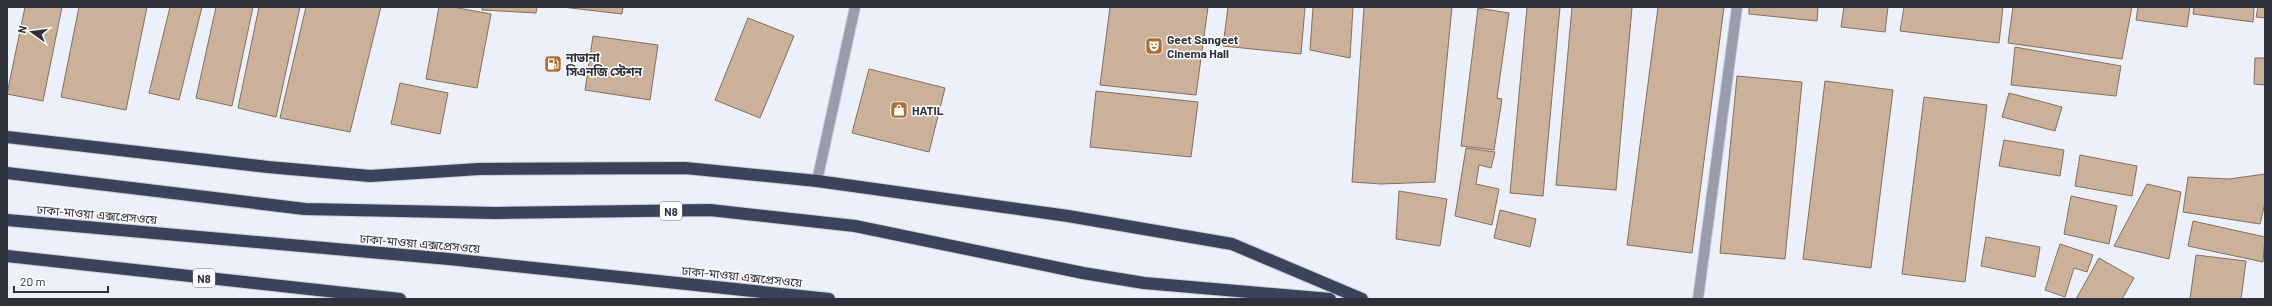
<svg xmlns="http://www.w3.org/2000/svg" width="2272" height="306" viewBox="0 0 2272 306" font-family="Barlow,'Noto Sans Bengali',sans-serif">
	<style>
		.building { fill: #cbb19a; stroke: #856f5b }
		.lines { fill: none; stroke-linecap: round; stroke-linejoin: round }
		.minor-casing { stroke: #caced8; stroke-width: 12 }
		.highway-casing { stroke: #caced8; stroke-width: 14 }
		.minor { stroke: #999da9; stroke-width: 10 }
		.highway { stroke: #3c4259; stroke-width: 12 }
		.labels { text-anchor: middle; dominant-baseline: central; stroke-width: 3; stroke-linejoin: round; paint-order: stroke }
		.shield { fill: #fdfdfd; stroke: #6b6e75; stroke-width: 1 }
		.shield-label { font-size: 11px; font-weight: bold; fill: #2d313b }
		.poi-label { font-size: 12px; font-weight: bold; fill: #2d313b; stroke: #fdfdfd; text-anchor: start }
		.street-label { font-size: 12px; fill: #2d313b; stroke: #fdfdfd }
	</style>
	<rect width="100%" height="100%" fill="#ecf0fb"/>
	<path class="building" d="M25,7h37l-19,94 -36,-7z
		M79,7h68l-21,103 -65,-13z
		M170,7h32l-23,93 -30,-7z
		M216,7h37l-21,99 -36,-8z
		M259,7h41l-24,110 -38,-9z
		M306,7h75l-31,125 -70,-14z
		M439,7h14l38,7 -14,74 -51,-9z
		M482,7h55l-1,6 -54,-3z
		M562,7h61l-1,7z
		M1110,7h98l-12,88 -96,-10z
		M1228,7h77l-4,47 -78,-8z
		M1313,7h40l-3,51 -40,-8z
		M1364,7h88l-17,175 -54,2 -29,-2z
		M1527,7h33l-17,189 -33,-3z
		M1572,7h60l-16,183 -60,-5z
		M1658,7h66l-32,246 -65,-8z
		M1749,7h69l-1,14 -68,-7z
		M1844,7h44l-3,25 -44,-5z
		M1904,7h99l-4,36 -99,-12z
		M2013,7h119l-10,52 -114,-16z
		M2138,7h52l-3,20 -51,-7z
		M2194,7h60l-1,15 -60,-8z
		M2258,7h7v11l-9,-1z
		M1478,8l31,5 -12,85 5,1 -8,51 -33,-4z
		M748,18l46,18 -34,82 -45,-18z
		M593,36l65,9 -8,55 -65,-10z
		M2015,47l106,19 -5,30 -105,-11z
		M2255,58h10v27l-11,-1z
		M869,69l76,19 -16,64 -77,-19z
		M1737,76l65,6 -17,177 -65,-6z
		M1825,81l68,9 -22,178 -68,-9z
		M400,83l48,10 -8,41 -49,-10z
		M1096,91l102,11 -7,55 -101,-10z
		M2009,93l53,14 -7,24 -53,-14z
		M1924,97l63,8 -22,177 -63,-8z
		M2004,140l60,10 -4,26 -61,-10z
		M1466,148l29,4 -4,16 -12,-3 -3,19 23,5 -7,36 -37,-9z
		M2080,155l57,11 -5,30 -57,-10z
		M2265,174v29l-5,21 -77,-12 5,-35 41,2z
		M2147,184l34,8 -12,67 -55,-13z
		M1399,191l48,8 -7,47 -44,-7z
		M2071,196l46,10 -8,38 -45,-10z
		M1500,210l36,9 -6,28 -36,-9z
		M2193,221l72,16 -2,25 -75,-16z
		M1986,237l54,10 -5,30 -54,-11z
		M2060,244l33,11 -6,17 -13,-4 -9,29 -20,-7z
		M2196,255l50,6 -5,38h-51z
		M2099,258l35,20 -12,21h-46z"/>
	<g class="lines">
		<defs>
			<path id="minor" d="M817,181l38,-174
				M1698,299l39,-292"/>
			<path id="highway" d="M7,137l261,30 102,9 109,-7 206,-1 132,13 251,35 164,28 130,55
				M7,173l298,36 190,4 215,-3 145,16 228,47 61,10 186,16
				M7,220l442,39 380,40
				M7,256l393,43"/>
		</defs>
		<use href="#minor" class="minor-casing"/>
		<use href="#highway" class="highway-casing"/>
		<use href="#minor" class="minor"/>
		<use href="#highway" class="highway"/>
	</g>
	<defs>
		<symbol id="theatre-square" viewBox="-11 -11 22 22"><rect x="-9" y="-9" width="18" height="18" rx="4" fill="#ab6f32" stroke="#fdfdfd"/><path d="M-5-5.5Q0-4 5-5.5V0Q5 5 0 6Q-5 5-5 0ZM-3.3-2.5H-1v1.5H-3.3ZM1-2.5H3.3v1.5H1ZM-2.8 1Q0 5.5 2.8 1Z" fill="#fff"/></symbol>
		<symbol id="fuel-square" viewBox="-11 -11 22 22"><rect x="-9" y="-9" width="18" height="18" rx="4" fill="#ab6f32" stroke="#fdfdfd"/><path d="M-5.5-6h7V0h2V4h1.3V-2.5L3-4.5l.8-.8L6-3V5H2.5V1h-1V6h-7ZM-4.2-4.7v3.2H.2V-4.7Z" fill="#fff"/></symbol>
		<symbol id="shop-square" viewBox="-11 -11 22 22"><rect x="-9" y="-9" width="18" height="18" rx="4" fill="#ab6f32" stroke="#fdfdfd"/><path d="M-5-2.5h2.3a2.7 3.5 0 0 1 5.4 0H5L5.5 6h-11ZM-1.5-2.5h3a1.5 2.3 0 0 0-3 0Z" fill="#fff"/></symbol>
	</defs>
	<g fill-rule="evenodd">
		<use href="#theatre-square" x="1144" y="36" width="20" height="20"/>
		<use href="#fuel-square" x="543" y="54" width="20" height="20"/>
		<use href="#shop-square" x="889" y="100" width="20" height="20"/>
	</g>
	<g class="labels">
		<g class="shield">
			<rect x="660" y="202" width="22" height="18" rx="3"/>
			<rect x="193" y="269" width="22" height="18" rx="3"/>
		</g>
		<g class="shield-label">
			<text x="671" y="211">N8</text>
			<text x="204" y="278">N8</text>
		</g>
		<g class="poi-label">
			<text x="1167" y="39">Geet Sangeet<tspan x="1167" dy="14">Cinema Hall</tspan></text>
			<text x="566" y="57">নাভানা<tspan x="566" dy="14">সিএনজি স্টেশন</tspan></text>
			<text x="912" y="110">HATIL</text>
		</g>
		<g class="street-label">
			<text transform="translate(97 214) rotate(5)">ঢাকা-মাওয়া এক্সপ্রেসওয়ে</text>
			<text transform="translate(420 243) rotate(5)">ঢাকা-মাওয়া এক্সপ্রেসওয়ে</text>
			<text transform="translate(742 276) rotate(6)">ঢাকা-মাওয়া এক্সপ্রেসওয়ে</text>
		</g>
	</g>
	<rect width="2272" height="306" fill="none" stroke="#2d313b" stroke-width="16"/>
	<g transform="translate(32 32) rotate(284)" stroke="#fdfdfd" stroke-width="3" paint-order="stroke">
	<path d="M0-3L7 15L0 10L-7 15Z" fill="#2d313b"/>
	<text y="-6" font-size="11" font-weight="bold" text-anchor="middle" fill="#2d313b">N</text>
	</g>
	<path d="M14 286v6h94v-6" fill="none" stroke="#2d313b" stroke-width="2"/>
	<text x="20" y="286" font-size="12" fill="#2d313b" stroke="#fdfdfd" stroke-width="3" paint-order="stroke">20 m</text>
</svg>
